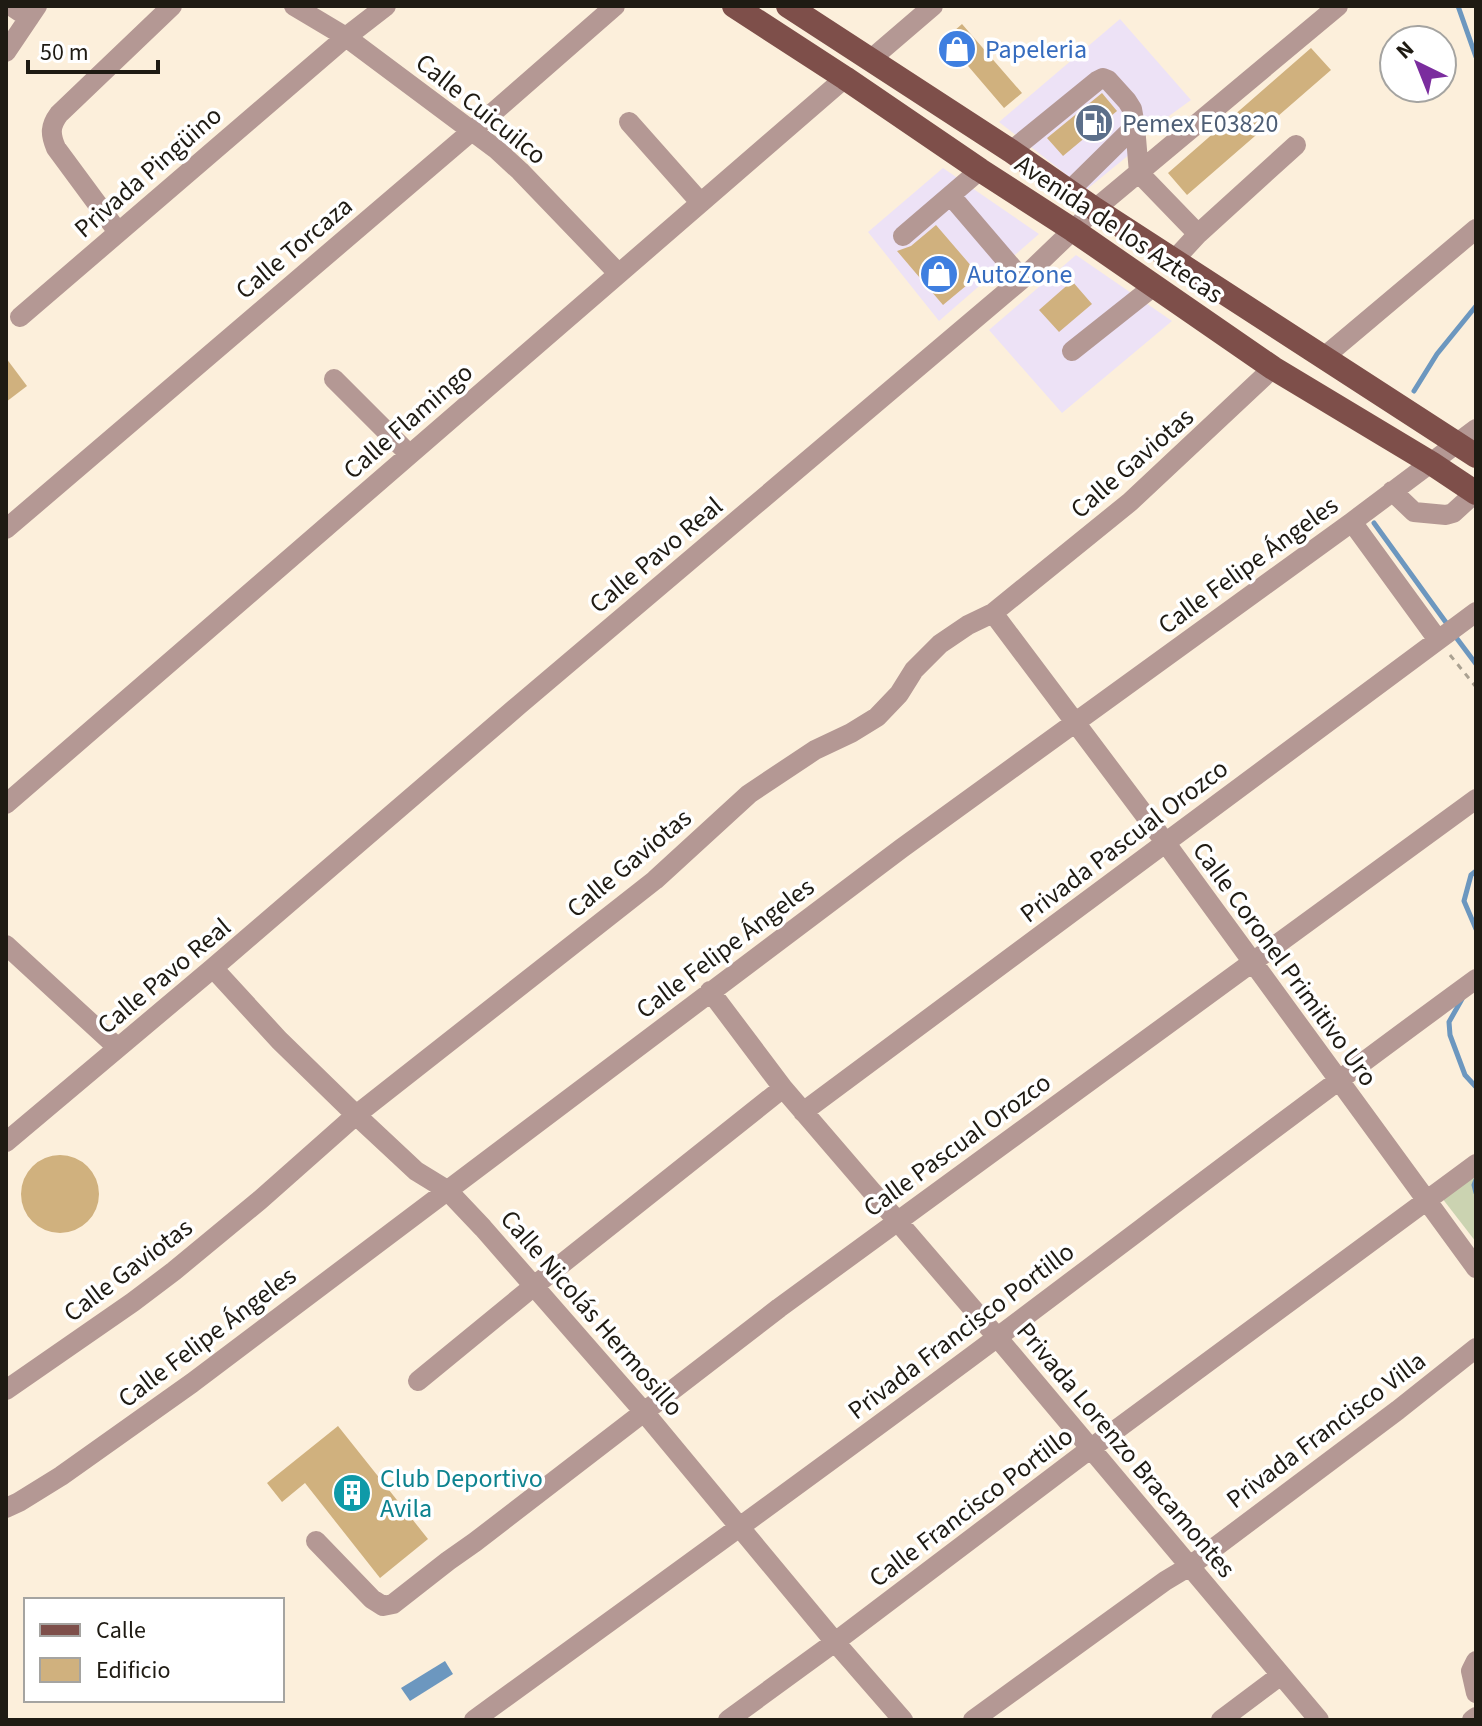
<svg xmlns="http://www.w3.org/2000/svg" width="1482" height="1726" viewBox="0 0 1482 1726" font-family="'Source Sans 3',sans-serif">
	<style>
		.commercial { fill: #ede2f6 }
		.green { fill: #cbd3b1 }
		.water { fill: #6c97bf }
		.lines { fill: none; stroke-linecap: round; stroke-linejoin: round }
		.stream { stroke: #6c97bf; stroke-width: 5 }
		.building { fill: #d0b17e }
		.path { stroke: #aaa191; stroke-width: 3; stroke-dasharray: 6 6; stroke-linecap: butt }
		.minor { stroke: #b49894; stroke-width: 20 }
		.major { stroke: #7e4f4a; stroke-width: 24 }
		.labels { text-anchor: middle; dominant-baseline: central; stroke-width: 7; stroke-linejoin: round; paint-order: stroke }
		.shop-label { font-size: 26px; fill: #366cbe; stroke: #fff; text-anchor: start }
		.street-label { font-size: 26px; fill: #1f1b13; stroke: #fff }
		.service-label { font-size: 26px; fill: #4e5e75; stroke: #fff; text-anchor: start }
		.culture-label { font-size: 26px; fill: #0d838f; stroke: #fff; text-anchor: start }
	</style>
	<rect width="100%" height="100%" fill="#fcefdb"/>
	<path class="commercial" d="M1120,19l71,81 -44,32 -6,13 -55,45 -87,-68z
		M943,168l96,66 -100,87 -71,-89z
		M1076,255l96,66 -110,92 -73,-83z"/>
	<path class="green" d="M1476,1172v70l-34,-44z"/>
	<path class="water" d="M445,1661l8,13 -43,27 -9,-13z"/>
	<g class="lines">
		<path class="stream" d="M1458,6l18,51
			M1414,391l23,-37 39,-48
			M1374,523l76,105
			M1455,636l21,28
			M1476,871l-5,4 -7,26 12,28
			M1462,999l-13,23 1,13 15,40 11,12
			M1476,1180l-2,5 2,8"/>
	</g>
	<path class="building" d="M962,24l60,69 -18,15 -59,-69z
		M1311,48l20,22 -144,125 -19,-22z
		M1102,93l15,18 -54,45 -16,-18z
		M936,225l43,50 -36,30 -46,-54 14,-5z
		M1072,281l20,23 -33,28 -20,-22z
		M6,358l21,28 -21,16z
		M21 1194a39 39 0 1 1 78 0a39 39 0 1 1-78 0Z
		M338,1426l90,113 -48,39 -75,-95 -23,19 -15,-19z"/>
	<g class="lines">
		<path class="path" d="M1450,655l26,32"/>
		<path class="minor" d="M11,6l18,12
			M294,6l52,31 150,112 24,22 98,102
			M6,52l31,-46
			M870,60l63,-54
			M629,122l71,80
			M1011,151l86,-70 6,-3 5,2 19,21 5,8 3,17 4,47 59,61
			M1069,191l66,-65
			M951,196l71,83
			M118,232l-62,-84c-6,-14 -6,-22 3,-34l113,-108
			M903,236l77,-66
			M1174,260l24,-26 98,-89
			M20,317l326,-280 40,-31
			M1072,351l82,-65
			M1324,357l152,-128
			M334,379l75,75
			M1392,491l22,21 32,3 7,-2 22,-20
			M1352,522l86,118
			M6,529l467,-399 142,-124
			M993,613l172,229 311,426
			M6,804l839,-726
			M6,945l112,103
			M213,968l66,72 77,75 60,56 31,19 36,38 161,184 191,230 68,78
			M710,991l73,97 214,249 322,383
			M803,1112l673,-500
			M6,1142l207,-174 306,-263 503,-426 73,-70 243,-203
			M418,1381l116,-95 249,-198
			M6,1390l127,-88 41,-31 86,-71 96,-85 299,-235 94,-86 66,-44 36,-17 26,-16 22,-23 15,-24 26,-26 28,-19 25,-12 137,-111 143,-134
			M6,1508l13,-6 42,-26 131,-93 710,-535 450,-326 124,-93
			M316,1541l56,58 11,7 10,-2 55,-43 27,-19 304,-234 697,-509
			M1476,1661l-5,10 5,22
			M474,1720c174,-126 348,-252 521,-381 160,-120 319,-242 481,-360
			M728,1720l107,-78 255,-193 386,-285
			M973,1720l192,-139 25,-15 208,-156 78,-62
			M1221,1720l60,-45
			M1472,1720l4,-3"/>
		<path class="major" d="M734,6l111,72 135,92 93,60 200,138 158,95 45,30
			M788,6l223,145 84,58 381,247"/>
	</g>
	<defs>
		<symbol id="shop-disc" viewBox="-11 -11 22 22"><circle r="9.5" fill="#3f7fe0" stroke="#fff"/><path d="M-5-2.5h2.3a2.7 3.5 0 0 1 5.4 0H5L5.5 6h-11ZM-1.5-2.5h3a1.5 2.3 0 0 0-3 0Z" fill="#fff"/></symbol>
		<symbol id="fuel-disc" viewBox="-11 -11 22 22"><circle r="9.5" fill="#5c6f8a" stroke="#fff"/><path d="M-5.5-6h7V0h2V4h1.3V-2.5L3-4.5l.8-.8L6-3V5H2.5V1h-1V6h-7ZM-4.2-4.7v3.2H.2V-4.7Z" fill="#fff"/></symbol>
		<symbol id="building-disc" viewBox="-11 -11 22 22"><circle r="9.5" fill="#0f9aa8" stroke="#fff"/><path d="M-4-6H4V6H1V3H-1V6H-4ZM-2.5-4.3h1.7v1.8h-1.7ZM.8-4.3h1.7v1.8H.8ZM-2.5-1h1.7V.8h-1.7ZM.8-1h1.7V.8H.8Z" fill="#fff"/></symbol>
	</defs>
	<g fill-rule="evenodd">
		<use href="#shop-disc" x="935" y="27" width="44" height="44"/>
		<use href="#fuel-disc" x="1072" y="101" width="44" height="44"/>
		<use href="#shop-disc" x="917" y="252" width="44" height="44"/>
		<use href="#building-disc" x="330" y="1471" width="44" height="44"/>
	</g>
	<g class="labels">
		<g class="shop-label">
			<text x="985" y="49">Papeleria</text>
			<text x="967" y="274">AutoZone</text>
		</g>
		<g class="street-label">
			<text transform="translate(481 109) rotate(39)">Calle Cuicuilco</text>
			<text transform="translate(148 172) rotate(-41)">Privada Pingüino</text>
			<text transform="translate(1119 229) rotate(34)">Avenida de los Aztecas</text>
			<text transform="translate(294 248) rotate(-40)">Calle Torcaza</text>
			<text transform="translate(408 421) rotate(-41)">Calle Flamingo</text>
			<text transform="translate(1132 463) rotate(-41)">Calle Gaviotas</text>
			<text transform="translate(656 555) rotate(-40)">Calle Pavo Real</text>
			<text transform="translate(1248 565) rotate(-36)">Calle Felipe Ángeles</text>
			<text transform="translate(1124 841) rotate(-37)">Privada Pascual Orozco</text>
			<text transform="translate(629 863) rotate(-40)">Calle Gaviotas</text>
			<text transform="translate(725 948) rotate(-37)">Calle Felipe Ángeles</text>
			<text transform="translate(1285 964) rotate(54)">Calle Coronel Primitivo Uro</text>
			<text transform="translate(164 976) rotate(-40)">Calle Pavo Real</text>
			<text transform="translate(957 1145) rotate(-36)">Calle Pascual Orozco</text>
			<text transform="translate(128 1270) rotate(-37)">Calle Gaviotas</text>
			<text transform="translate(592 1313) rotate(49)">Calle Nicolás Hermosillo</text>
			<text transform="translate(961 1331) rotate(-37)">Privada Francisco Portillo</text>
			<text transform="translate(207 1337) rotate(-37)">Calle Felipe Ángeles</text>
			<text transform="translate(1326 1430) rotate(-37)">Privada Francisco Villa</text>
			<text transform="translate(1126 1450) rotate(50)">Privada Lorenzo Bracamontes</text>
			<text transform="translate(971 1507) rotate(-37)">Calle Francisco Portillo</text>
		</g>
		<g class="service-label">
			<text x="1122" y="123">Pemex E03820</text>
		</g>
		<g class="culture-label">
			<text x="380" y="1478">Club Deportivo<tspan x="380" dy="30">Avila</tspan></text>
		</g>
	</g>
	<rect width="1482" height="1726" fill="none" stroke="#1f1b13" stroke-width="16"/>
	<rect x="24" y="1598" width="260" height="104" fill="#ffffff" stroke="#a5a4a1" stroke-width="2"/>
	<rect x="40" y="1624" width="40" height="12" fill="#7e4f4a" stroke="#a5a4a1" stroke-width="2"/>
	<text x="96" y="1638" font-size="24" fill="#1f1b13">Calle</text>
	<rect x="40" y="1658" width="40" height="24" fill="#d0b17e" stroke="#a5a4a1" stroke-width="2"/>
	<text x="96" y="1678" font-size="24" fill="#1f1b13">Edificio</text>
	<g transform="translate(1418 64) rotate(317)"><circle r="38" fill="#ffffff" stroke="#a5a4a1" stroke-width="2"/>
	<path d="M0-6L14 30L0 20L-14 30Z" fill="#7b2d9e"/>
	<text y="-12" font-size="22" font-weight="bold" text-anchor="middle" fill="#1f1b13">N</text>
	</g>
	<path d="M28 60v12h130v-12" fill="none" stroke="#1f1b13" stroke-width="4"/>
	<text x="40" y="60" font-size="24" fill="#1f1b13" stroke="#ffffff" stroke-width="6" paint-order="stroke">50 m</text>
</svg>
